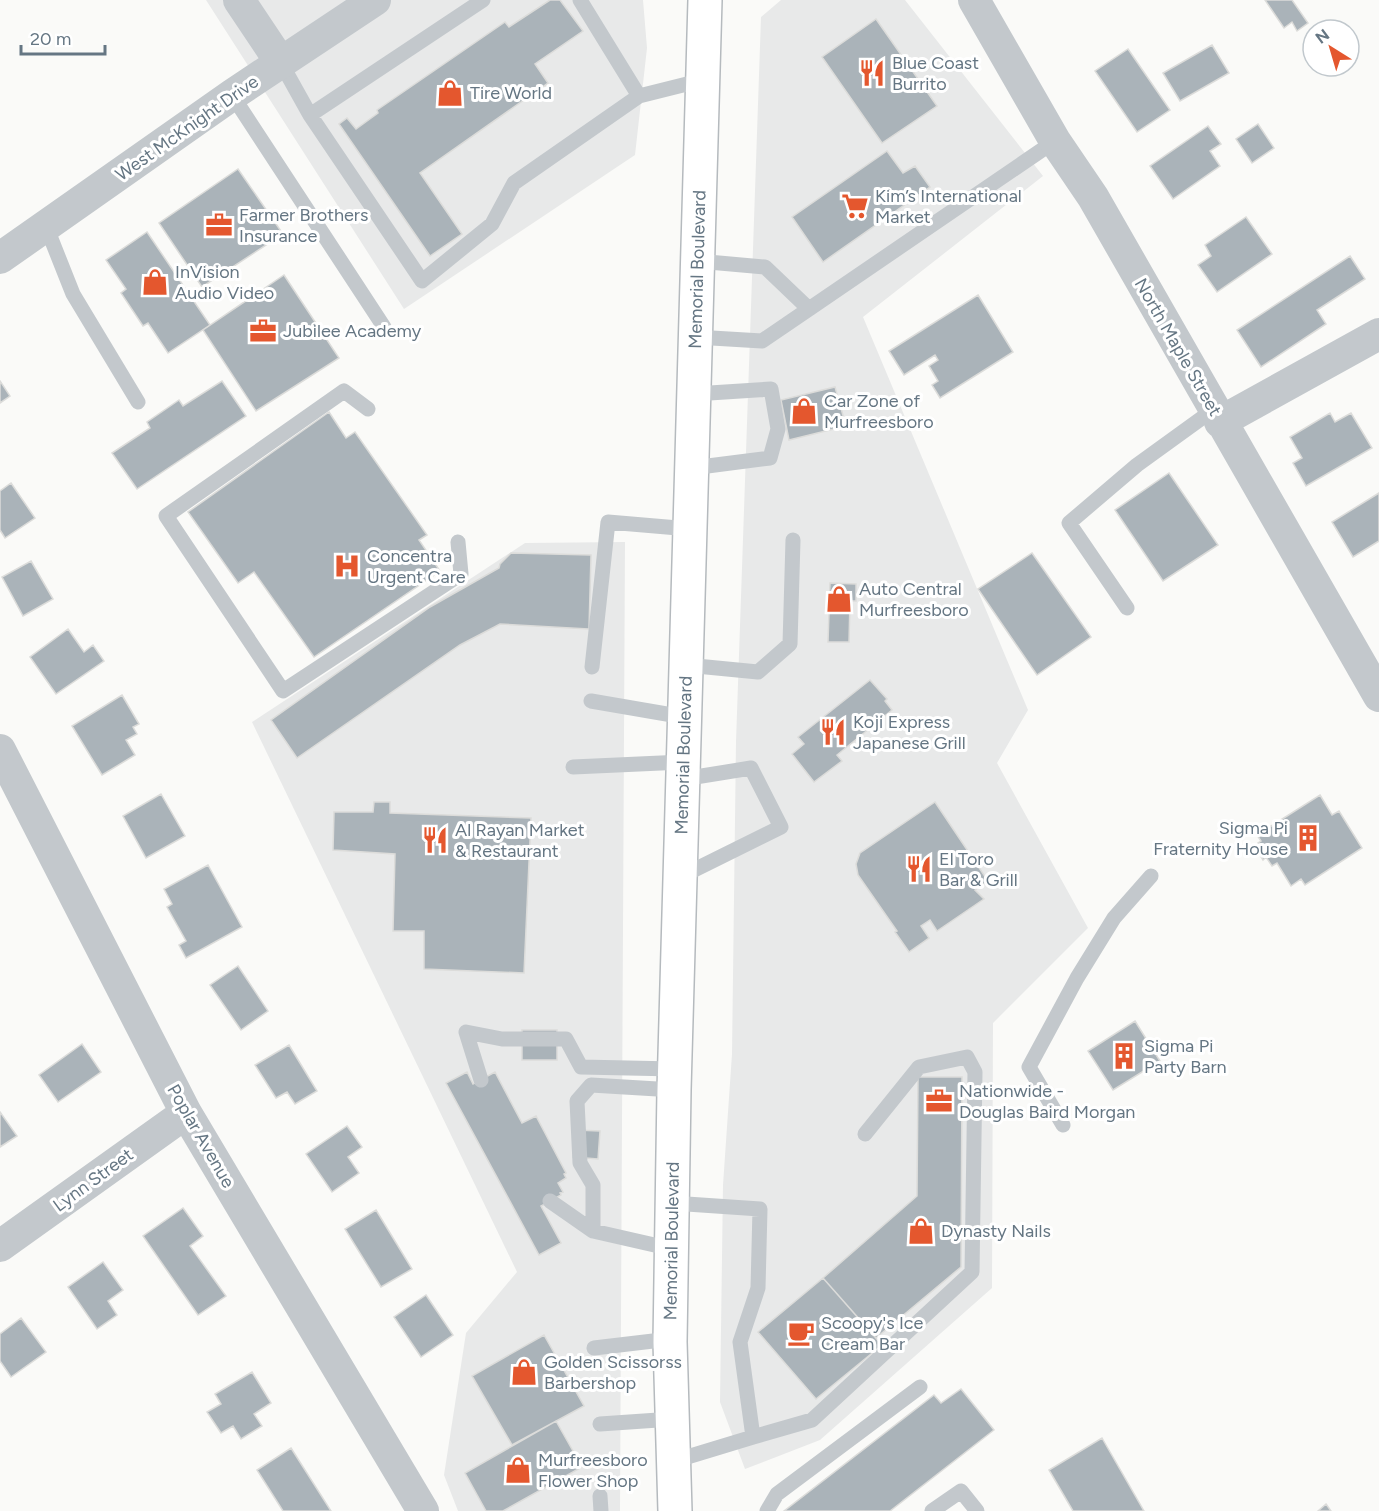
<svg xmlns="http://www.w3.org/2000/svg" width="1379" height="1511" viewBox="0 0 1379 1511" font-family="Figtree,sans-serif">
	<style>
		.built { fill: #e8e9e9 }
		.building { fill: #aab3b9; stroke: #dcdcda; stroke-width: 1.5 }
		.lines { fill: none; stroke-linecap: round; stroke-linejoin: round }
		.primary-casing { stroke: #b5babe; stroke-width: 36 }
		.service { stroke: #c3c8cc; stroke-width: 15 }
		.minor { stroke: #c3c8cc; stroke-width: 32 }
		.primary { stroke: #fff; stroke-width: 33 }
		.labels { text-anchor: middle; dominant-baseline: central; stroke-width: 6; stroke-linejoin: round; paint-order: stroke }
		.poi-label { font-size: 18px; fill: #657683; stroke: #fff; text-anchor: start }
		.street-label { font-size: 18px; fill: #657683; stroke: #fff }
	</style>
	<rect width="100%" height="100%" fill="#fafaf8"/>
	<path class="built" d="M206,0h437l4,48 -12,107 -231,154z
		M781,0h124l138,176 -180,141 165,393 -31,53 91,165 -95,95 -1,265 -172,152 -75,29 -25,-67 3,-217 9,-131 4,-312 25,-725z
		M625,542l-5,969h-162l-14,-36 22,-142 51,-61 -265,-550 273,-179z"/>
	<path class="building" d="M550,0h10l23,31 -48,33 13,19 -128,90 42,61 -32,22 -91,-132 8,-6 9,11 22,-16 -1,-3 128,-88 4,5z
		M1265,0h27l16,23 -11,8 -5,-9 -8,6z
		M876,19l61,87 -55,37 -60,-86z
		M1212,45l17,28 -49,28 -17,-28z
		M1128,49l42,61 -33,22 -42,-61z
		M1258,124l16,24 -22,15 -16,-24z
		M1208,126l13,18 -11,7 10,15 -47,33 -23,-33z
		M887,151l16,22 12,-7 15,21 -107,75 -31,-45z
		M238,169l45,65 -81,53 -43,-64z
		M1246,217l26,37 -55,38 -19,-27 13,-9 -6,-11z
		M147,232l63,93 -42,28 -20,-30 -5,3 -22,-33 5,-4 -20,-29z
		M1350,256l15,23 -48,31 9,14 -65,43 -24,-37z
		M284,275l55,83 -83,53 -53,-81z
		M978,295l35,57 -73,46 -8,-13 6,-4 -9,-15 9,-6 -3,-5 -31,20 -15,-24z
		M0,381l10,15 -10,7z
		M222,381l24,35 -109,73 -25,-36 38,-25 -3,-6 32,-22 4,6z
		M835,387l11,39 -57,14 -8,-40z
		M329,412l17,26 9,-6 72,103 -8,5 21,31 -126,86 -60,-85 -16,11 -50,-71z
		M1330,413l5,9 16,-9 21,35 -66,38 -13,-23 9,-5 -12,-21z
		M1169,473l49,72 -55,36 -48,-71z
		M11,483l24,35 -30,20 -5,-8v-39z
		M1379,493v48l-26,16 -21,-35z
		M511,553l80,2 -2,74 -89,-5 -40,21 -163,113 -26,-38 159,-113 69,-39 1,-4z
		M1032,553l59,84 -54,38 -59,-86z
		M31,561l22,38 -30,17 -21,-39z
		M830,583l26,1v17h-6l-1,41h-21z
		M68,629l16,23 9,-7 11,16 -48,33 -26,-37z
		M870,680l17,19 -2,2 7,9 -55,45 5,6 -28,21 -22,-28 12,-10 -6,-7z
		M122,695l17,29 -6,3 4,7 -11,6 9,15 -33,20 -30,-49z
		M161,794l24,42 -39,22 -23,-42z
		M1320,795l12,20 7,-4 23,37 -57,37 -4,-6 -10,7 -14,-23 -5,3 -6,-9 -3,3 -3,-5 4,-3 -6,-9 3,-2 -4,-6z
		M374,802h16v11l141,5 -7,155 -100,-4v-38h-31l2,-77 -62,-4 1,-38h39z
		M935,802l53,79 -13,9 9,9 -47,32 -7,-11 -9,6 8,12 -20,14 -14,-20 2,-1 -39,-56 -2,-11 4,-11z
		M208,865l34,62 -56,31 -7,-13 7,-4 -19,-34 5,-3 -8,-15z
		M238,966l30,45 -27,19 -31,-45z
		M1135,1021l25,40 -47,29 -25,-39z
		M522,1030h35v30h-35z
		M82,1044l19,28 -43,30 -19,-27z
		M289,1045l28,46 -22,13 -8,-12 -11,6 -21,-33z
		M467,1072l6,12 22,-12 27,51 14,-7 30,57 -2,1 2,4 -8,5 5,9 -3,1 1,2 -20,11 20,37 -22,12 -93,-172z
		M918,1077h44l-1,190 -85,71 -53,-60 94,-82z
		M0,1112l17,24 -17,11z
		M347,1126l15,21 -14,10 11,16 -27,19 -26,-38z
		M575,1130l25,1 -2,28 -25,-2z
		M183,1208l20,28 -13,10 36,50 -28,19 -55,-79z
		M376,1210l36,59 -31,18 -36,-58z
		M103,1262l20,28 -15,11 9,14 -20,14 -29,-42z
		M823,1278l59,67 -66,54 -58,-67z
		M426,1295l27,40 -32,22 -27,-40z
		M21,1318l25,34 -35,25 -11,-16v-27z
		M544,1335l40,71 -72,39 -40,-69z
		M252,1372l19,31 -17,11 8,12 -21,13 -8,-13 -12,7 -14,-21 14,-8 -6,-10z
		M961,1389l33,41 -104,81h-106l150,-116 7,8z
		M556,1421l26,46 -79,44h-17l-21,-38z
		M1102,1438l42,73h-71l-24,-41z
		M291,1448l40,63h-48l-26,-41z
		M1326,1504l5,7h-13z"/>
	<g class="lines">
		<defs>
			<g id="primary">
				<path id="s1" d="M675,1511l-5,-169 4,-252 31,-1090"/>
			</g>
		</defs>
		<use href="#primary" class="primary-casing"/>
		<path class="service" d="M580,0l59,96
			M281,63l29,52 112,166 70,-57 22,-41 125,-87 64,-16
			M232,95l152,232
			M310,115l173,-115
			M46,226l27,68 65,108
			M809,309l246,-168
			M695,337l67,4 47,-32 -44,-42 -68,-6
			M368,409l-24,-18 -178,125 117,175 178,-117 -3,-32
			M692,468l78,-10 8,-29 -7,-40 -77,5
			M1127,608l-58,-85 68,-58 76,-55
			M686,665l72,7 32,-28 3,-104
			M592,667l16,-145 82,7
			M591,701l93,16
			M573,767l110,-5
			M680,877l101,-50 -30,-59 -68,11
			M481,1080l-15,-48 36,7h64l15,28 94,2
			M1063,1125l-34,-58 48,-89 37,-60 37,-42
			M550,1201l43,30v-46l-13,-22 -3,-62 14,-16 83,5
			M672,1203l88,6 -2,79 -18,54 13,95 -79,24
			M593,1231l79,18
			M594,1348l76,-9
			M600,1424l73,-5
			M753,1437l59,-17 160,-148 3,-200 -8,-15 -48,10 -54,67
			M600,1496l1,15
			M767,1511l10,-17 143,-107
			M932,1511l29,-20 16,20"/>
		<path class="minor" d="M239,0l42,63
			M974,0l81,141 38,56 286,499
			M0,258l232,-163 143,-95
			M1220,422l159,-88
			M0,750l186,363 237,398
			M0,1246l186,-133"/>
		<use href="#primary" class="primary"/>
	</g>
	<defs>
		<symbol id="restaurant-bare" viewBox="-9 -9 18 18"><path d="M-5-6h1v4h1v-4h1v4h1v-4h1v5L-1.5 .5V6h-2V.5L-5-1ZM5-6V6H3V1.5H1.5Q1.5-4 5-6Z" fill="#e4572e" stroke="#fff" stroke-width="2.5" paint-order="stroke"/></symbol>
		<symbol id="shop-bare" viewBox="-9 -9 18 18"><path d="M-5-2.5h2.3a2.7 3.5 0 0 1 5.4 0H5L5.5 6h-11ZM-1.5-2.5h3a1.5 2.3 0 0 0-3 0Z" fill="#e4572e" stroke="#fff" stroke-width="2.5" paint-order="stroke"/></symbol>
		<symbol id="supermarket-bare" viewBox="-9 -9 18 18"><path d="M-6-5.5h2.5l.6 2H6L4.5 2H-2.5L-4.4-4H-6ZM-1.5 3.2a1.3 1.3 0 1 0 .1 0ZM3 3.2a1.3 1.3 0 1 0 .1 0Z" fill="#e4572e" stroke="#fff" stroke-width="2.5" paint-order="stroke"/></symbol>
		<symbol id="office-bare" viewBox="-9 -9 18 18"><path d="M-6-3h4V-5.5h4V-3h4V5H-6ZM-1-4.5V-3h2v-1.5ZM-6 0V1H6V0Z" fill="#e4572e" stroke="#fff" stroke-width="2.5" paint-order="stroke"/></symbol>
		<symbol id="hospital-bare" viewBox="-9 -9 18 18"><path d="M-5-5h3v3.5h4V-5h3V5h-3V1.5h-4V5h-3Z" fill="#e4572e" stroke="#fff" stroke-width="2.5" paint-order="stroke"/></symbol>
		<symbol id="building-bare" viewBox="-9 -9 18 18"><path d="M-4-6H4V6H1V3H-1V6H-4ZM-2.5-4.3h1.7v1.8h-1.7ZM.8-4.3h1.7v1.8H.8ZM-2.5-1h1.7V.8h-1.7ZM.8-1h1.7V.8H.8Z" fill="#e4572e" stroke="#fff" stroke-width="2.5" paint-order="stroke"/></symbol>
		<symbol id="cafe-bare" viewBox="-9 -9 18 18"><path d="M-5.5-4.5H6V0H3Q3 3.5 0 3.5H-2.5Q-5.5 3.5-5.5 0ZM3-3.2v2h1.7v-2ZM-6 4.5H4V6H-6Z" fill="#e4572e" stroke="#fff" stroke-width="2.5" paint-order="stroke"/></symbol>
	</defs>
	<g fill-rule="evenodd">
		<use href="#restaurant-bare" x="853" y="54" width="38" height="38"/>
		<use href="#shop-bare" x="431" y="74" width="38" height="38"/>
		<use href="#supermarket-bare" x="836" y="187" width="38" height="38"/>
		<use href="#office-bare" x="200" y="206" width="38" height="38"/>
		<use href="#shop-bare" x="136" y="263" width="38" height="38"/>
		<use href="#office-bare" x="244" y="312" width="38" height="38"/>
		<use href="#shop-bare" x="785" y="392" width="38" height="38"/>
		<use href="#hospital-bare" x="328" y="547" width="38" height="38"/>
		<use href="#shop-bare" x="820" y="580" width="38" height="38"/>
		<use href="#restaurant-bare" x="814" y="713" width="38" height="38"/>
		<use href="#building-bare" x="1289" y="819" width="38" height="38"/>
		<use href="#restaurant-bare" x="416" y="821" width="38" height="38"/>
		<use href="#restaurant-bare" x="900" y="850" width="38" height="38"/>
		<use href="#building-bare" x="1105" y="1037" width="38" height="38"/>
		<use href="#office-bare" x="920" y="1082" width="38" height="38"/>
		<use href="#shop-bare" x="902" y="1212" width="38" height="38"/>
		<use href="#cafe-bare" x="782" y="1314" width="38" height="38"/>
		<use href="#shop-bare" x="505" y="1353" width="38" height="38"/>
		<use href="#shop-bare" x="499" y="1451" width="38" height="38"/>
	</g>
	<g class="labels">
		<g class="poi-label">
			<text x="892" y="63">Blue Coast<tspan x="892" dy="21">Burrito</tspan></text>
			<text x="470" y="93">Tire World</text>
			<text x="875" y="196">Kim’s International<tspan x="875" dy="21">Market</tspan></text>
			<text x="239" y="215">Farmer Brothers<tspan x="239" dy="21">Insurance</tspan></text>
			<text x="175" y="272">InVision<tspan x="175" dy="21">Audio Video</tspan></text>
			<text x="283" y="331">Jubilee Academy</text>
			<text x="824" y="401">Car Zone of<tspan x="824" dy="21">Murfreesboro</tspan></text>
			<text x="367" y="556">Concentra<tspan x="367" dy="21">Urgent Care</tspan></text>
			<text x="859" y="589">Auto Central<tspan x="859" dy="21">Murfreesboro</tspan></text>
			<text x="853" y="722">Koji Express<tspan x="853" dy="21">Japanese Grill</tspan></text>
			<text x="1288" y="828" text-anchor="end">Sigma Pi<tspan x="1288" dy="21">Fraternity House</tspan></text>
			<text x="455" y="830">Al Rayan Market<tspan x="455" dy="21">&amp; Restaurant</tspan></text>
			<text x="939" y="859">El Toro<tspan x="939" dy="21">Bar &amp; Grill</tspan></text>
			<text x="1144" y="1046">Sigma Pi<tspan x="1144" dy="21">Party Barn</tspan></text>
			<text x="959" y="1091">Nationwide -<tspan x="959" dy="21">Douglas Baird Morgan</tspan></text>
			<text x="941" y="1231">Dynasty Nails</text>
			<text x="821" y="1323">Scoopy's Ice<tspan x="821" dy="21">Cream Bar</tspan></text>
			<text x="544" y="1362">Golden Scissorss<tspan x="544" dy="21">Barbershop</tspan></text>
			<text x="538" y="1460">Murfreesboro<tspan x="538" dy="21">Flower Shop</tspan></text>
		</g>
		<g class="street-label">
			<text transform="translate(187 128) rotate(-35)">West McKnight Drive</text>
			<text stroke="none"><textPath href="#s1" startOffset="1242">Memorial Boulevard</textPath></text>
			<text transform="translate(1178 347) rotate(60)">North Maple Street</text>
			<text stroke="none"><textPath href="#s1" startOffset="756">Memorial Boulevard</textPath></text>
			<text transform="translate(201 1136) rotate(60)">Poplar Avenue</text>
			<text transform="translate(93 1180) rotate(-36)">Lynn Street</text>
			<text stroke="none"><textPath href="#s1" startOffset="270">Memorial Boulevard</textPath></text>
		</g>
	</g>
	<g transform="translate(1331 48) rotate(323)"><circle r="28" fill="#ffffff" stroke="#c1c8cd" stroke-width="1.5"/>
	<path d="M0-4.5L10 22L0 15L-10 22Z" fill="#e4572e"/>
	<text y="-9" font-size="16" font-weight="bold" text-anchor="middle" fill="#657683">N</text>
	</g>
	<path d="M21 45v9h84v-9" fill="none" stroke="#657683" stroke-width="3"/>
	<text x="30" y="45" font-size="18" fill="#657683" stroke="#ffffff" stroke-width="4.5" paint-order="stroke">20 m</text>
</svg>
